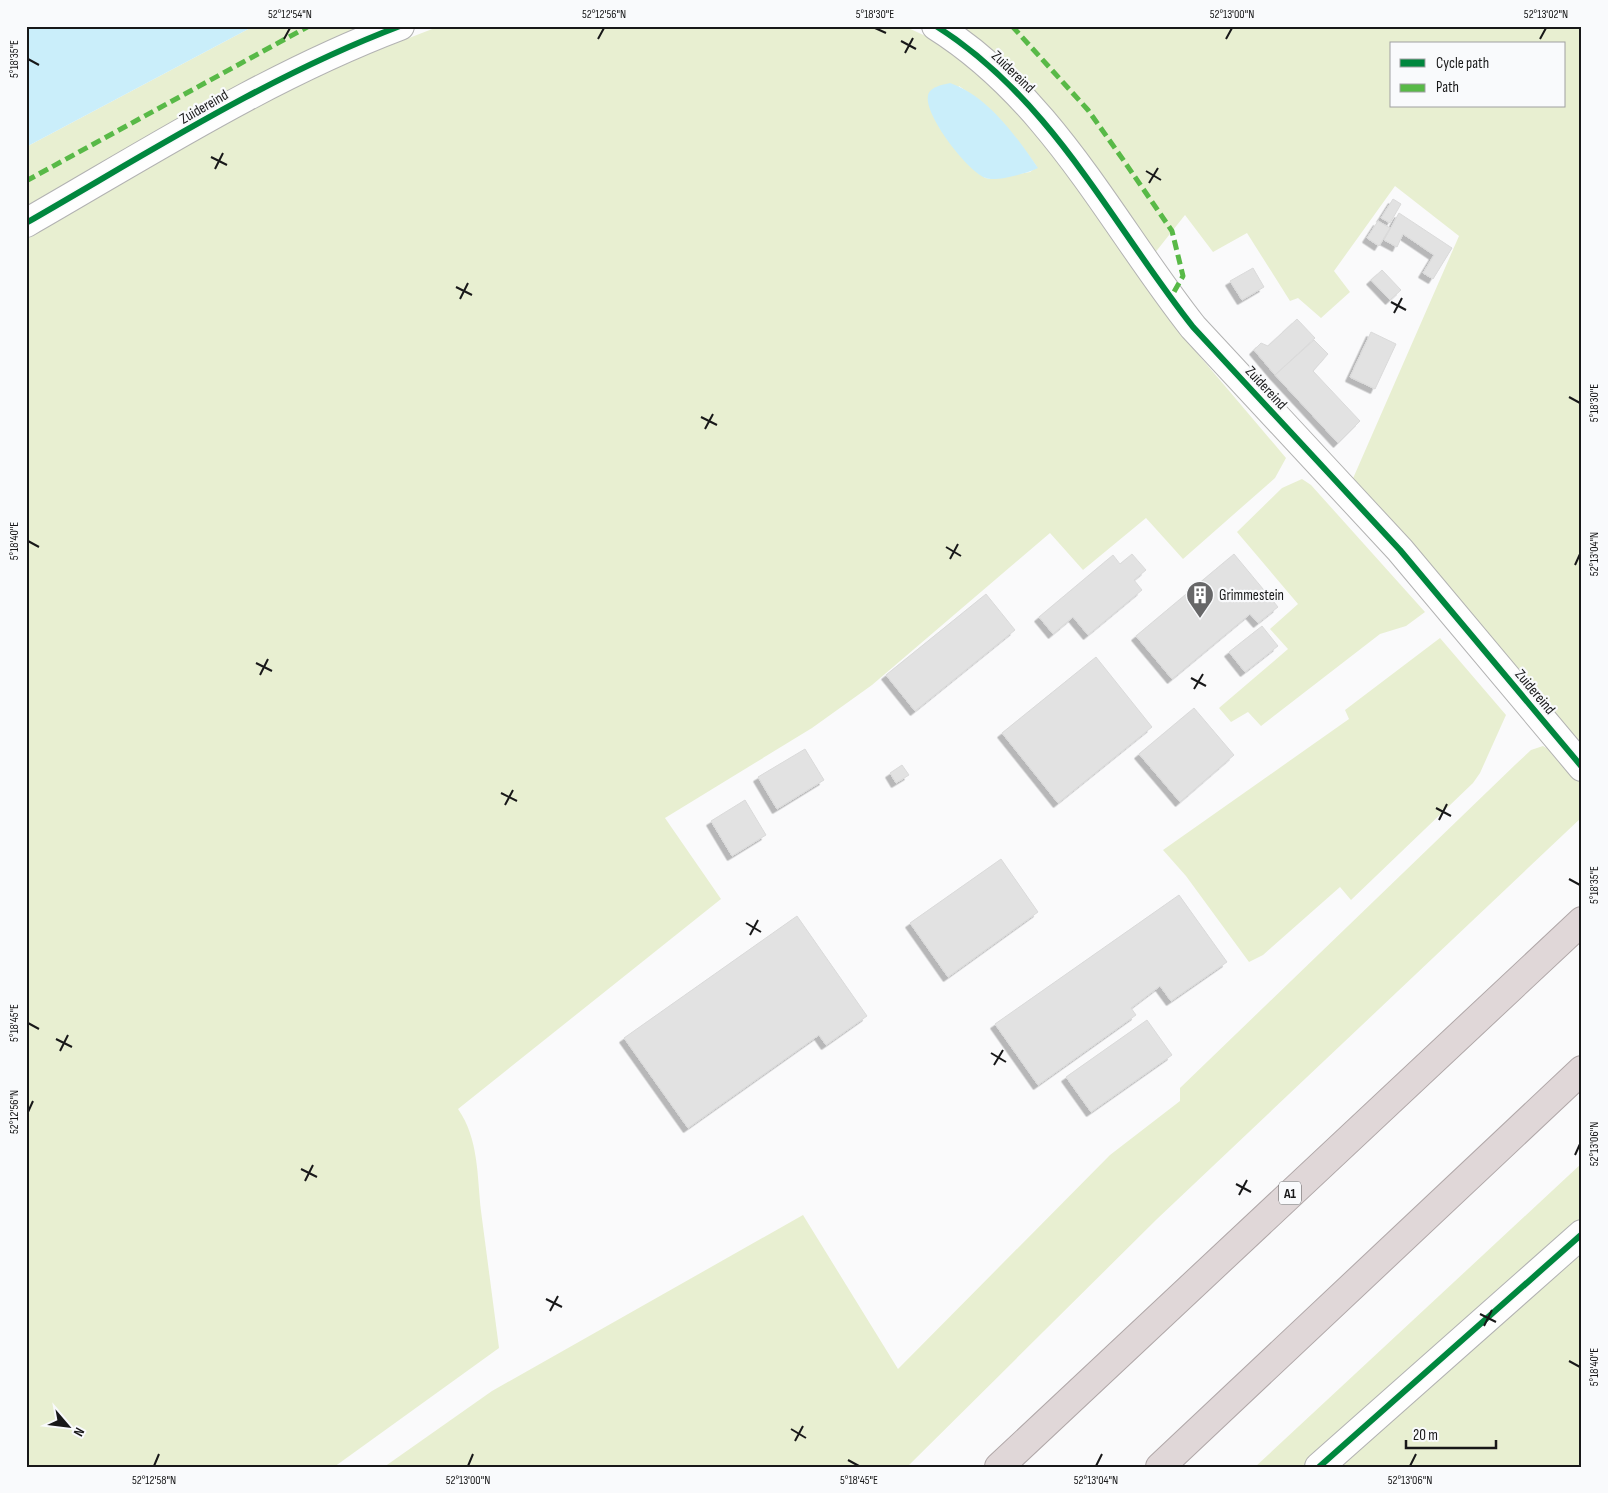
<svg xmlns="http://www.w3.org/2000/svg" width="1608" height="1493" viewBox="0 0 1608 1493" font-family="'Sofia Sans Condensed',sans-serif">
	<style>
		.green { fill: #e8efd1; fill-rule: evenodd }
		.water { fill: #caeefa }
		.building { fill: #e2e2e2; stroke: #dadada; filter: url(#shadow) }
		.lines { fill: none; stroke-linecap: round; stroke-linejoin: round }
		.minor-casing { stroke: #b2b2b2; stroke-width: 30 }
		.highway-casing { stroke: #b0a7a8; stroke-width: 30 }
		.minor { stroke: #fefefe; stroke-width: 28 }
		.highway { stroke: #e0d7d8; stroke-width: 28 }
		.quiet { stroke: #58b947; stroke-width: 5; stroke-dasharray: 10 5; stroke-linecap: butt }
		.cycleway-casing { stroke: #f9fafc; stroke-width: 9 }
		.cycleway { stroke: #00873e; stroke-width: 6 }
		.ticks { fill: none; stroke: #181819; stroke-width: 2 }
		.labels { text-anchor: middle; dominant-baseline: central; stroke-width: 4.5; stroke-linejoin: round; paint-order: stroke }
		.shield { fill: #f9fafc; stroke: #5c5c5d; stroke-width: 1 }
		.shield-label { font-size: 14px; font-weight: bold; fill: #181819 }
		.street-label { font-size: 15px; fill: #181819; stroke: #f9fafc }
		.poi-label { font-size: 15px; fill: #181819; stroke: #f9fafc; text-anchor: start }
		.neatline { fill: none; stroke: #181819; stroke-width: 2 }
		.ticks-label { font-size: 12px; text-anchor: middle; fill: #181819 }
	</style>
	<defs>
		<filter id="shadow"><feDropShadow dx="-4.5" dy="4.5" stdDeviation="0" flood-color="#0004"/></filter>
	</defs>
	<rect width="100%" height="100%" fill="#fafafb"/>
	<path class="green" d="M254,26h118l-346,186v-65z
		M440,26h464l43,20 38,29 63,68 127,184 111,131 -11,20 -92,81 -37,-41 -63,52 -33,-37 -178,152 -60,43 -147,90 56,81 -263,210c21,30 19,67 23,102 6,46 12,91 18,137l-165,119h-308v-1227l169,-105 103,-54zM959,86c33,22 56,49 78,81l-7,5 -38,7 -7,-1 -18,-16 -28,-35z
		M957,26h625v720l-231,-263 108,-247 -64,-50 -61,85 16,21 -29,26 -23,-20 -8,3 -43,-68 -34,19 -28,-37 -31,39zM1392,44h172v62h-172z
		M1302,479l9,6 114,127 -19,14 -26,8 -119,92 -13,-14 -17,10 -12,-14 69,-59 -18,-20 28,-25 -61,-72 45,-44z
		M1440,638l66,77 -26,58 -7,10 -122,117 -11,-13 -77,68 -14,7 -63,-86 -23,-26 186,-131 -4,-9z
		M1543,746l12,7 27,30v34l-425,402 -250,248h-523l108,-76 311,-176 95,154 212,-214 70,-54v-13l336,-324 15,-14z
		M1582,1163v62l-273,242h-54z
		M1582,1243v224h-253z"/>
	<path class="water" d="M26,26h228l-228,121z
		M950,83c38,13 66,53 88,85 -10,5 -42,14 -52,10 -18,-6 -62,-63 -58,-82 1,-9 14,-11 22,-13z"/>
	<path class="building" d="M1393,199l8,5 -11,19 -9,-5z
		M1399,213l53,35 -19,31 -10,-6 11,-18 -31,-21 -6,13 -13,-7z
		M1378,221l12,7 -11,18 -12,-8z
		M1253,268l11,19 -22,13 -12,-19z
		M1382,270l19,20 -11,10 -19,-20z
		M1297,319l18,19 -40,37 -21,-25 7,-7 7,3z
		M1371,332l25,12 -21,45 -25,-12z
		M1314,340l14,14 -15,17 47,50 -22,22 -63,-68z
		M1132,554l14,16 -12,10 8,10 -54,45 -15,-18 -20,17 -14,-17 74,-62 7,9z
		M1234,554l44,53 -20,16 -8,-9 -78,65 -36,-43z
		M986,594l29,36 -100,81 -29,-36z
		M1262,626l16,20 -33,26 -16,-20z
		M1096,657l56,70 -94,76 -56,-70z
		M1194,708l40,47 -54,47 -41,-48z
		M805,749l19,31 -47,29 -19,-32z
		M902,765l7,10 -13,8 -6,-10z
		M745,800l21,35 -34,21 -21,-35z
		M1001,859l37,53 -90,65 -38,-54z
		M1179,895l48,67 -56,39 -11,-15 -29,22 5,7 -98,70 -43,-61z
		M797,916l70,100 -41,29 -7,-10 -131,93 -64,-90z
		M1147,1020l25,35 -81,57 -25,-35z"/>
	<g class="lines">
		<defs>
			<path id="minor" d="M936,26c116,73 175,197 257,301l207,223 182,217
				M26,223c122,-70 242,-147 374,-197
				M1319,1467l263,-233"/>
			<path id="highway" d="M999,1467l583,-546
				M1160,1467l422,-397"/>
		</defs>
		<use href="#minor" class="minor-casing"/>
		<use href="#highway" class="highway-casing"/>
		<use href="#minor" class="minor"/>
		<use href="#highway" class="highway"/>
		<path class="quiet" d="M1012,26l76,84 36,51 48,70 11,45 -13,23
			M26,181l283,-155"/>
		<defs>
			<path id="cycleway" d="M936,26c116,73 175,197 257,301l207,223 182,217
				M26,223c122,-70 242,-147 374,-197
				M1319,1467l263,-233"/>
		</defs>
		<use href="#cycleway" class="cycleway-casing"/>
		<use href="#cycleway" class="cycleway"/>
	</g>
	<path class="ticks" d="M875,28l11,5M284,39l6,-11M598,39l6,-11M1226,39l6,-11M1540,39l6,-11M901,41l15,8M905,53l8,-15M28,59l11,6M211,157l16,8M215,169l8,-16M1146,171l15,9M1149,183l9,-15M456,287l16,8M460,299l8,-16M1391,302l15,8M1394,313l8,-15M1569,397l11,6M701,417l16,8M705,429l8,-15M28,541l11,6M946,547l15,9M950,559l8,-15M1575,565l5,-11M256,663l16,8M260,675l8,-16M1191,678l15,8M1194,689l9,-15M501,793l16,8M505,805l8,-15M1436,808l15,8M1439,820l8,-16M1569,879l11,6M746,923l15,9M750,935l8,-15M28,1023l11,6M56,1039l16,8M60,1051l8,-16M991,1053l15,9M994,1065l9,-15M28,1112l5,-11M1575,1155l5,-11M301,1169l16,8M305,1181l8,-16M1236,1184l15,8M1239,1195l8,-15M546,1299l16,8M550,1311l8,-15M1480,1314l16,8M1484,1326l8,-16M1569,1361l11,6M791,1429l15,9M795,1441l8,-15M848,1460l11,6M154,1466l5,-12M468,1466l5,-12M1096,1466l6,-12M1410,1466l6,-12"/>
	<defs>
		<symbol id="building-pin" viewBox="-11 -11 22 30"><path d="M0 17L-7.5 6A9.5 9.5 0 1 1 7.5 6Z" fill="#676768" stroke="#f9fafc"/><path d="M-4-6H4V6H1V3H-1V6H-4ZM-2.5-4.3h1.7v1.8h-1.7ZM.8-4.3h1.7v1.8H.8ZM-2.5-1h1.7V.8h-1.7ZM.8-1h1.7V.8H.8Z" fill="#fff"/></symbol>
	</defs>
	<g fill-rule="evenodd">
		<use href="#building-pin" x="1184" y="579" width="32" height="43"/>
	</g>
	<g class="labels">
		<rect class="shield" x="1279" y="1181.5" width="22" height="23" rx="4"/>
		<g class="shield-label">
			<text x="1290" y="1193">A1</text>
		</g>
		<g class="street-label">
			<text transform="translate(1013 72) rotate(44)">Zuidereind</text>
			<text transform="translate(204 107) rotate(-30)">Zuidereind</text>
			<text transform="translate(1266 388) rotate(47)">Zuidereind</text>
			<text transform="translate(1535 692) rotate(50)">Zuidereind</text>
		</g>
		<g class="poi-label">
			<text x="1219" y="595">Grimmestein</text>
		</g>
	</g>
	<rect width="1608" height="1493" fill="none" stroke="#f9fafc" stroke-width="55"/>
	<rect x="1390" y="42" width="175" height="65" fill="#f9fafc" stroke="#9fa0a1"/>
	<rect x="1400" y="59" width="25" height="8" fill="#00873e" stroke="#9fa0a1"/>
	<text x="1436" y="68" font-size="15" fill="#181819">Cycle path</text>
	<rect x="1400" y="84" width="25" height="8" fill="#58b947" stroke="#9fa0a1"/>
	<text x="1436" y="92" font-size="15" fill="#181819">Path</text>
	<g transform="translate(68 1426) rotate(118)" stroke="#f9fafc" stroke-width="4" paint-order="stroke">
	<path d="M0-4L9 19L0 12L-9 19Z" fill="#181819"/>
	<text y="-8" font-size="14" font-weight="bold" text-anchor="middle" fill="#181819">N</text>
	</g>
	<path d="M1406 1440v8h90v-8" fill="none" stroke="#181819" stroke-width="2.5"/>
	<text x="1413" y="1440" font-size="15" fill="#181819" stroke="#f9fafc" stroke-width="4" paint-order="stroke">20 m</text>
	<rect x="28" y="28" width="1552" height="1438" class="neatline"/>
	<g class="ticks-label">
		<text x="290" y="18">52°12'54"N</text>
		<text x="604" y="18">52°12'56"N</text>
		<text x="875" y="18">5°18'30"E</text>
		<text x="1232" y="18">52°13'00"N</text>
		<text x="1546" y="18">52°13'02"N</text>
		<text transform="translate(14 59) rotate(-90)" y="4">5°18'35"E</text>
		<text transform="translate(1594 403) rotate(-90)" y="4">5°18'30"E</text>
		<text transform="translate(14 541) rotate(-90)" y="4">5°18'40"E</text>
		<text transform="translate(1594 554) rotate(-90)" y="4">52°13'04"N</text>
		<text transform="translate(1594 885) rotate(-90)" y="4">5°18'35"E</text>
		<text transform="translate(14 1023) rotate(-90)" y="4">5°18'45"E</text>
		<text transform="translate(14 1112) rotate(-90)" y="4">52°12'56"N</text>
		<text transform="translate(1594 1144) rotate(-90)" y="4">52°13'06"N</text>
		<text transform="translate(1594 1367) rotate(-90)" y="4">5°18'40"E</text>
		<text x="154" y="1484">52°12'58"N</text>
		<text x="468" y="1484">52°13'00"N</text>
		<text x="859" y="1484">5°18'45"E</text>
		<text x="1096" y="1484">52°13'04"N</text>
		<text x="1410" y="1484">52°13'06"N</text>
	</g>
</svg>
